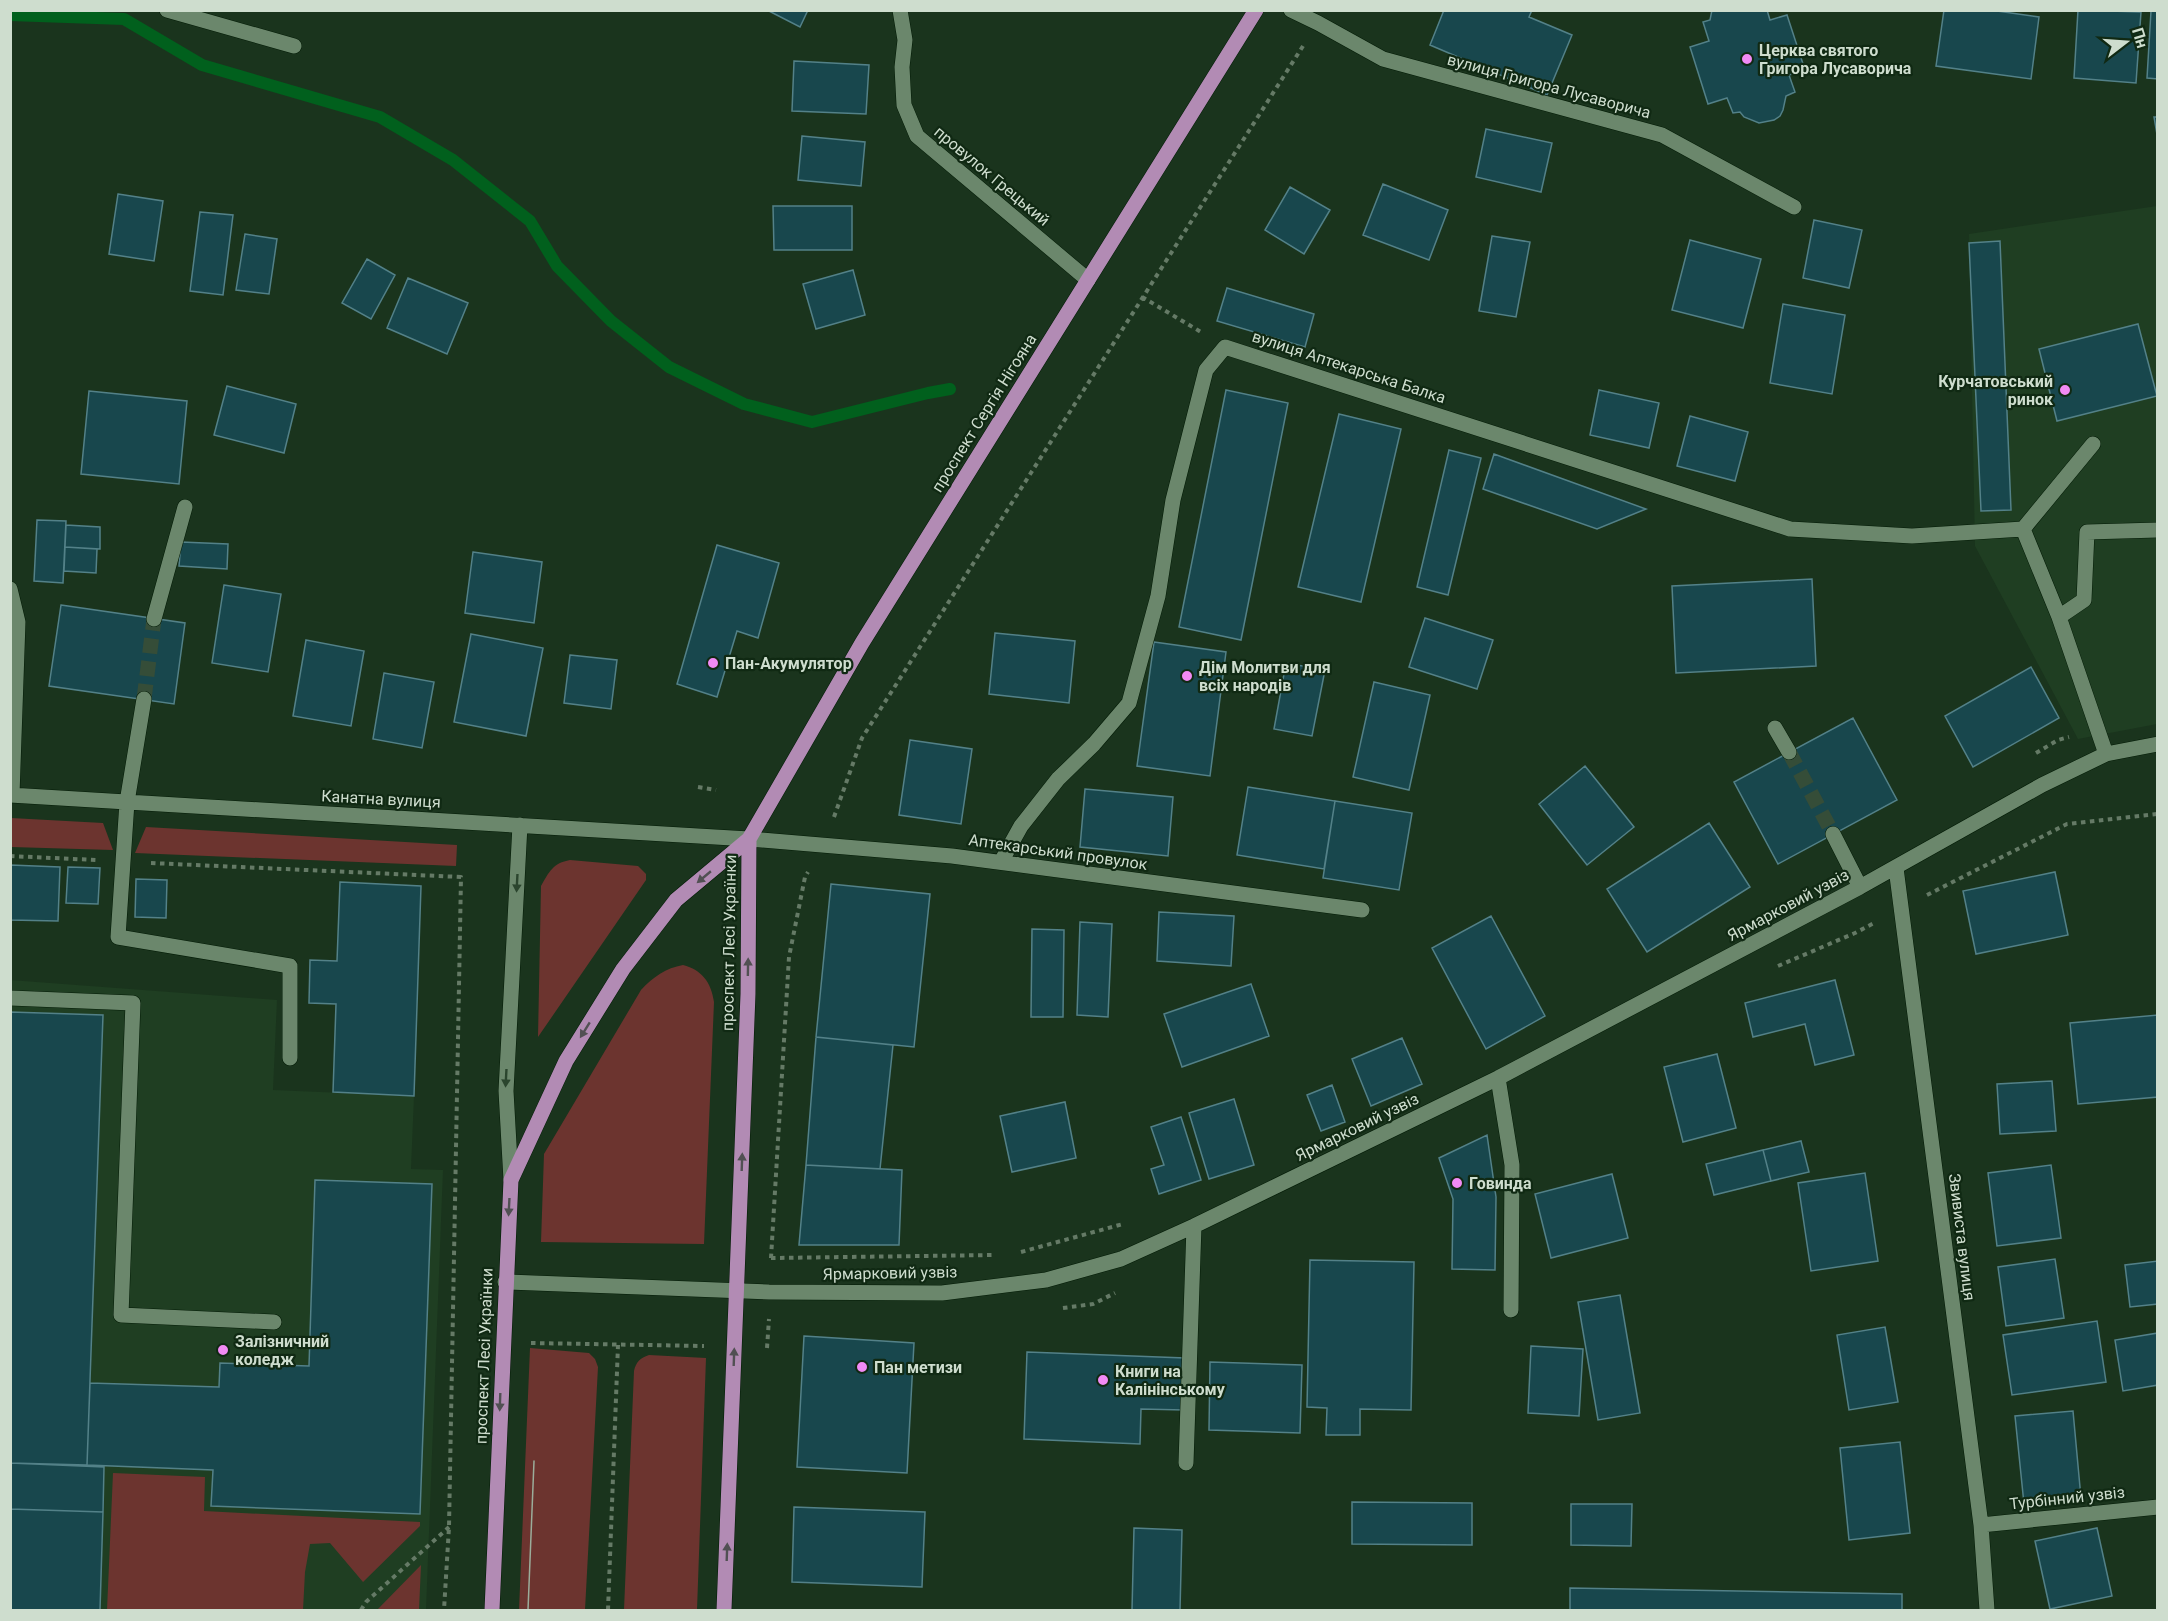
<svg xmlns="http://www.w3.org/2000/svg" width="2168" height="1621" viewBox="0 0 2168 1621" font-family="Roboto,sans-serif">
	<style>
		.built { fill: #1f3e22 }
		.green { fill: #6c342f }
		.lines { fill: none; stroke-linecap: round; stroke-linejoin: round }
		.stream { stroke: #01601d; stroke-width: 12 }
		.building { fill: #18474d; stroke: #538188; stroke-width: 1.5 }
		.minor-tunnel { stroke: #354d38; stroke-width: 15; stroke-dasharray: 15 8; stroke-linecap: butt }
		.minor-casing { stroke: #031b06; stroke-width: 16 }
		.major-casing { stroke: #031b06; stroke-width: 16 }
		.path { stroke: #657a66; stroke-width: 4; stroke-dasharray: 4.5 4.5; stroke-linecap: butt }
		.minor { stroke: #6b876c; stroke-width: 15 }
		.major { stroke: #b28bb4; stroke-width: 15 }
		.tram { stroke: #9bad9b; stroke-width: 1.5 }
		.oneway { fill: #515053 }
		.oneway2 { fill: #2b452e }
		.poi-dot { fill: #f18af4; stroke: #102913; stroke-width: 2 }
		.labels { text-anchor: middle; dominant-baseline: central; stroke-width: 4.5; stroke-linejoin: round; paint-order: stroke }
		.poi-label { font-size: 16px; font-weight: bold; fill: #ceddce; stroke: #102913; text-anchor: start }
		.street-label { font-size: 16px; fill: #ceddce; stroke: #102913 }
	</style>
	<rect width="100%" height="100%" fill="#1a341d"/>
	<path class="built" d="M2157,206v518l-79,15 -103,-193 -6,-312z
		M10,980l267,20 -4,90 141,6 -3,73 32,1 -17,440h-415z"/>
	<path class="green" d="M11,818l92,5 10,27 -102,-3z
		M146,827l311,18 -1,21 -321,-13z
		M570,860l68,6 8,8v6l-108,157 3,-151c8,-14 12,-23 29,-26z
		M683,965c19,5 28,17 31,37l-10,242 -163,-2 3,-88 97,-164c12,-13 25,-22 42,-25z
		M530,1348l59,5 6,6 3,8 -13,243h-66z
		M649,1355l57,3 -9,252h-73l10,-239c2,-9 6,-13 15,-16z
		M113,1473l92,4 -1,34 216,11v4l-57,56 -33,-39 -20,1 -5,28 -2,38h-196z
		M421,1565l-2,45h-42z"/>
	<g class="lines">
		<path class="stream" d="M10,15l114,4 78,46 178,52 73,43 77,61 27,45 54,55 58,46 75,37 68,18 116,-29 22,-4"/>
	</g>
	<path class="building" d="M767,10h41l-8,17z
		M1444,10h88l-3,7 43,18 -25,60 -117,-50z
		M1712,10h55l3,10 17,-5 18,55 -16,5 6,17 -9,4 -3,14 -3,6 -6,4 -15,3 -15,-6 -4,-5 -7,1 -6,-15 -19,6 -18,-57 19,-6 -6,-19 7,-2z
		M1944,10h46l49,7 -8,62 -95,-13z
		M2078,10l63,2 -5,71 -62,-5z
		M2151,11h7v68l-11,-1z
		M794,61l75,4 -3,49 -74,-3z
		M2154,117h4v23z
		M1486,129l66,14 -11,49 -65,-15z
		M802,136l63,6 -4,44 -63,-6z
		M1383,184l65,26 -19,50 -66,-25z
		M1290,187l40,23 -26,44 -39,-24z
		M118,194l45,7 -9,60 -45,-7z
		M773,206h79v44h-78z
		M200,212l33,3 -10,80 -33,-4z
		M1814,220l48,10 -13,58 -46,-10z
		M245,234l32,5 -8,55 -33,-4z
		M1492,236l38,6 -14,75 -37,-6z
		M1690,240l71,19 -18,69 -71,-18z
		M2000,241l11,269 -30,1 -12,-268z
		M367,259l28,16 -24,44 -29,-16z
		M853,270l12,45 -49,14 -13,-45z
		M408,278l60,25 -21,51 -60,-26z
		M1227,288l87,26 -9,33 -88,-26z
		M1783,304l62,11 -13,79 -62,-11z
		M2138,324l19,72 -100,25 -18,-72z
		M227,386l69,18 -12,49 -70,-18z
		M1226,390l62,13 -47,237 -62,-13z
		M1599,390l60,13 -10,45 -59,-13z
		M89,391l98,10 -8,83 -98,-10z
		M1339,414l62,15 -40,173 -63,-15z
		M1690,416l58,16 -13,49 -58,-15z
		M1449,450l32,8 -33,137 -31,-8z
		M1494,454l152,55 -49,20 -114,-40z
		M37,520l29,1 -3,62 -29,-2z
		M66,525l34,2v22l-35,-2z
		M181,542l47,2 -1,25 -48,-3z
		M717,545l62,18 -21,75 -21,-7 -20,66 -40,-13z
		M65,547l32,2 -1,24 -32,-2z
		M473,552l69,10 -8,61 -69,-10z
		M1812,579l4,87 -140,7 -4,-87z
		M224,585l57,9 -13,78 -56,-9z
		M61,605l124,18 -11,81 -125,-18z
		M1425,618l68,22 -16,49 -68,-22z
		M995,633l80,8 -6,62 -80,-9z
		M471,634l72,14 -17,88 -72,-14z
		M306,640l58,11 -13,75 -58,-10z
		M1154,642l72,10 -16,124 -73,-10z
		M570,655l47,5 -6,49 -47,-6z
		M1286,663l39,7 -13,66 -38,-7z
		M2031,667l28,51 -86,49 -28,-51z
		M384,673l50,9 -12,66 -49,-9z
		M1374,682l56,13 -21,95 -56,-13z
		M1853,718l44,82 -119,64 -44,-82z
		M910,740l62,9 -11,75 -62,-9z
		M1585,766l49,61 -47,38 -48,-61z
		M1248,787l87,14 -11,68 -87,-14z
		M1085,789l88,8 -5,59 -88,-9z
		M1335,801l77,12 -13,77 -76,-12z
		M1709,823l41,64 -103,65 -40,-63z
		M10,865l50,2 -2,54 -48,-1z
		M68,867l32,1 -2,36 -32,-1z
		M2055,872l13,63 -92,19 -13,-63z
		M136,879l31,1 -1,38 -31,-1z
		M340,882l81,4 -7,210 -81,-4 3,-88 -27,-1 1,-43 27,1z
		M831,884l99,10 -16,153 -98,-10z
		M1159,912l75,4 -3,50 -74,-5z
		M1491,916l54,100 -59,33 -54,-101z
		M1080,922l32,2 -4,93 -31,-2z
		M1032,929l32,1 -1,87h-32z
		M1835,980l19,75 -39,10 -10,-41 -52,13 -8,-34z
		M1251,984l18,52 -87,31 -18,-53z
		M10,1012l93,3 -16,450 -77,-2z
		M2158,1015v82l-80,7 -8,-81z
		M816,1037l77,8 -13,124 -74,-4z
		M1402,1038l20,46 -51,22 -19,-47z
		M1717,1054l19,74 -53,14 -19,-75z
		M2052,1081l4,50 -56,3 -3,-50z
		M1332,1085l13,37 -24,9 -14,-36z
		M1234,1099l20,66 -45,14 -20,-66z
		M1065,1102l11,56 -64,14 -12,-56z
		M1181,1117l20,63 -42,14 -8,-25 13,-4 -13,-38z
		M1487,1135l9,62 -1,73 -43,-1 1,-70 -14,-41z
		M1801,1141l8,31 -38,9 -8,-31z
		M1763,1150l8,31 -57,14 -8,-31z
		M806,1165l96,5 -3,75h-100z
		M2051,1165l10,73 -64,8 -9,-73z
		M1865,1173l13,88 -67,10 -13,-88z
		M1612,1174l16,64 -77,20 -16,-64z
		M315,1180l117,4 -12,330 -209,-8 2,-36 -126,-5 3,-82 129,4 1,-24 89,3z
		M2055,1259l9,59 -58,8 -8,-59z
		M1310,1260l104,2 -3,148 -51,-1v26h-34l1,-27 -20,-1z
		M2158,1261v43l-28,3 -5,-42z
		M1620,1295l20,118 -42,7 -20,-118z
		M2097,1321l9,61 -94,13 -9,-60z
		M1885,1327l13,75 -49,8 -12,-75z
		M2158,1333v52l-35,6 -8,-51z
		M804,1336l110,7 -7,130 -110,-6z
		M1531,1346l52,3 -4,67 -51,-3z
		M1027,1352l158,6 -1,52 -43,-1 -1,35 -116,-5z
		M1210,1362l92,3 -2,68 -91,-3z
		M2073,1411l8,87 -57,6 -9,-88z
		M1900,1442l10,91 -61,7 -9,-92z
		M10,1463l94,4 -1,45 -93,-3z
		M1352,1502l120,1v42l-120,-1z
		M1571,1504h61l-1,42 -60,-1z
		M794,1507l131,5 -3,75 -130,-5z
		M10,1509l93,3 -3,98h-90z
		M1134,1528l48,2 -2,80h-48z
		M2097,1528l15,68 -62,13 -15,-68z
		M1570,1588l332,6v16h-332z"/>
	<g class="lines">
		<path class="minor-tunnel" d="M144,699l10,-80
			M1789,752l44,82"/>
		<defs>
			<path id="minor" d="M167,10l127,36
				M900,10l5,30 -3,27 2,38 13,31 171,144
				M1291,10l27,13 65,36 279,76 132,72
				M2023,529l36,88 47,137
				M2023,529l70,-85
				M10,589l8,33 -6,173
				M2059,617l25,-17 3,-68 71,-2
				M154,619l31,-112
				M144,699l-17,103 -9,135 172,29v92
				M1775,728l14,24
				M10,795l739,44 203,17 410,54
				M1833,834l27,53
				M1001,862l20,-36 37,-47 36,-35 35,-41 29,-107 15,-96 33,-130 19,-23 565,182 122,7 111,-7
				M1896,868l85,657 6,85
				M10,998l123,5 -12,312 153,7
				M1498,1078l14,87 -1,145
				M511,1180l-5,-89 14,-266
				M505,1282l264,10 173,1 104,-13 75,-21 73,-33 304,-148 362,-191 182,-102 64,-31 52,-10
				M1186,1463l8,-237
				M1981,1525l177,-18"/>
			<path id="major" d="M492,1610l19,-430 55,-119 57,-92 53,-69 73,-61 113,-196 394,-633
				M724,1610l24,-616 1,-155"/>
		</defs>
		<use href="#minor" class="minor-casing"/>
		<use href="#major" class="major-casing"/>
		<path class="path" d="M1142,297l59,35
			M2036,753l22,-13 11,-3
			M698,787l18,3
			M834,817l28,-79 441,-692
			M10,856l86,4
			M151,863l310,14 -12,650 -5,83
			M1927,895l140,-71 91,-10
			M1778,966l77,-33 21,-11
			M1021,1252l102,-28
			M771,1258l225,-3
			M771,1258l18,-301 16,-80 3,-5
			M1063,1308l30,-4 22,-11
			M531,1343l173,3
			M767,1348l2,-29
			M361,1610l5,-8 83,-75
			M608,1610l10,-265"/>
		<use href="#minor" class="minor"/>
		<use href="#major" class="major"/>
		<path class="tram" d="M528,1610l6,-149"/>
	</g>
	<defs><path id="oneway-solid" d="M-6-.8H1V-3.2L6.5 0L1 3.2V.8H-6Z" transform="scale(1.5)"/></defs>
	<g class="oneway">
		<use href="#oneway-solid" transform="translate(704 877) rotate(140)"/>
		<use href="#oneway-solid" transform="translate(748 967) rotate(-89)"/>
		<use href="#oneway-solid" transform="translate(585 1030) rotate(122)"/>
		<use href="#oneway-solid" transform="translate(742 1162) rotate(-88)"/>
		<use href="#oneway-solid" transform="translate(509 1207) rotate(93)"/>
		<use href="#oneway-solid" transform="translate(734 1357) rotate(-88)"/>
		<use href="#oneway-solid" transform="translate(500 1402) rotate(92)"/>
		<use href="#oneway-solid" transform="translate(727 1552) rotate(-88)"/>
	</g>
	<g class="oneway2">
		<use href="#oneway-solid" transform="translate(517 883) rotate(93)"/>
		<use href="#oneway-solid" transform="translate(506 1078) rotate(93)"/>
	</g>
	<g class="poi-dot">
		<circle cx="1747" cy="59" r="6"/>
		<circle cx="2065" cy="390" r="6"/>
		<circle cx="713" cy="663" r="6"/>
		<circle cx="1187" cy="676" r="6"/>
		<circle cx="1457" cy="1183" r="6"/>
		<circle cx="223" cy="1350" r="6"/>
		<circle cx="862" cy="1367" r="6"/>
		<circle cx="1103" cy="1380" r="6"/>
	</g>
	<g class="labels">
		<g class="poi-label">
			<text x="1759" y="50">Церква святого<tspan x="1759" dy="18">Григора Лусаворича</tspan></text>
			<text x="2053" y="381" text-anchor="end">Курчатовський<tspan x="2053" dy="18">ринок</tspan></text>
			<text x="725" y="663">Пан-Акумулятор</text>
			<text x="1199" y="667">Дім Молитви для<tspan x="1199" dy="18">всіх народів</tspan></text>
			<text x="1469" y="1183">Говинда</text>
			<text x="235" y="1341">Залізничний<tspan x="235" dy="18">коледж</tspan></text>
			<text x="874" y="1367">Пан метизи</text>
			<text x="1115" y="1371">Книги на<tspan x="1115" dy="18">Калінінському</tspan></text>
		</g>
		<g class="street-label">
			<text transform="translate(1549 86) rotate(15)">вулиця Григора Лусаворича</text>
			<text transform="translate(992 176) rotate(40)">провулок Грецький</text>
			<text transform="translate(1349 367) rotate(18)">вулиця Аптекарська Балка</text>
			<text transform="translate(984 413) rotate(-58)">проспект Сергія Нігояна</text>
			<text transform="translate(381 799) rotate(3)">Канатна вулиця</text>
			<text transform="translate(1058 852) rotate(8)">Аптекарський провулок</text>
			<text transform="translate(1788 905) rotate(-28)">Ярмарковий узвіз</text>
			<text transform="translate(729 943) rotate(-89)">проспект Лесі Українки</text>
			<text transform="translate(1357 1127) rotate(-26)">Ярмарковий узвіз</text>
			<text transform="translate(1962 1237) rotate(83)">Звивиста вулиця</text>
			<text transform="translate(890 1273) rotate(-1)">Ярмарковий узвіз</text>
			<text transform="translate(484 1356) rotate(-88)">проспект Лесі Українки</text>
			<text transform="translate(2067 1498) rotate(-6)">Турбінний узвіз</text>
		</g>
	</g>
	<rect width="2168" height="1621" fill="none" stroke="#ceddce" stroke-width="24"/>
	<g transform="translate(2126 42) rotate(73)" stroke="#102913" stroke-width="4.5" paint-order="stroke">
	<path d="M0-4.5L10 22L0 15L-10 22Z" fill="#ceddce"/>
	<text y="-9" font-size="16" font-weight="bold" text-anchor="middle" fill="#ceddce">Пн</text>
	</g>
</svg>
